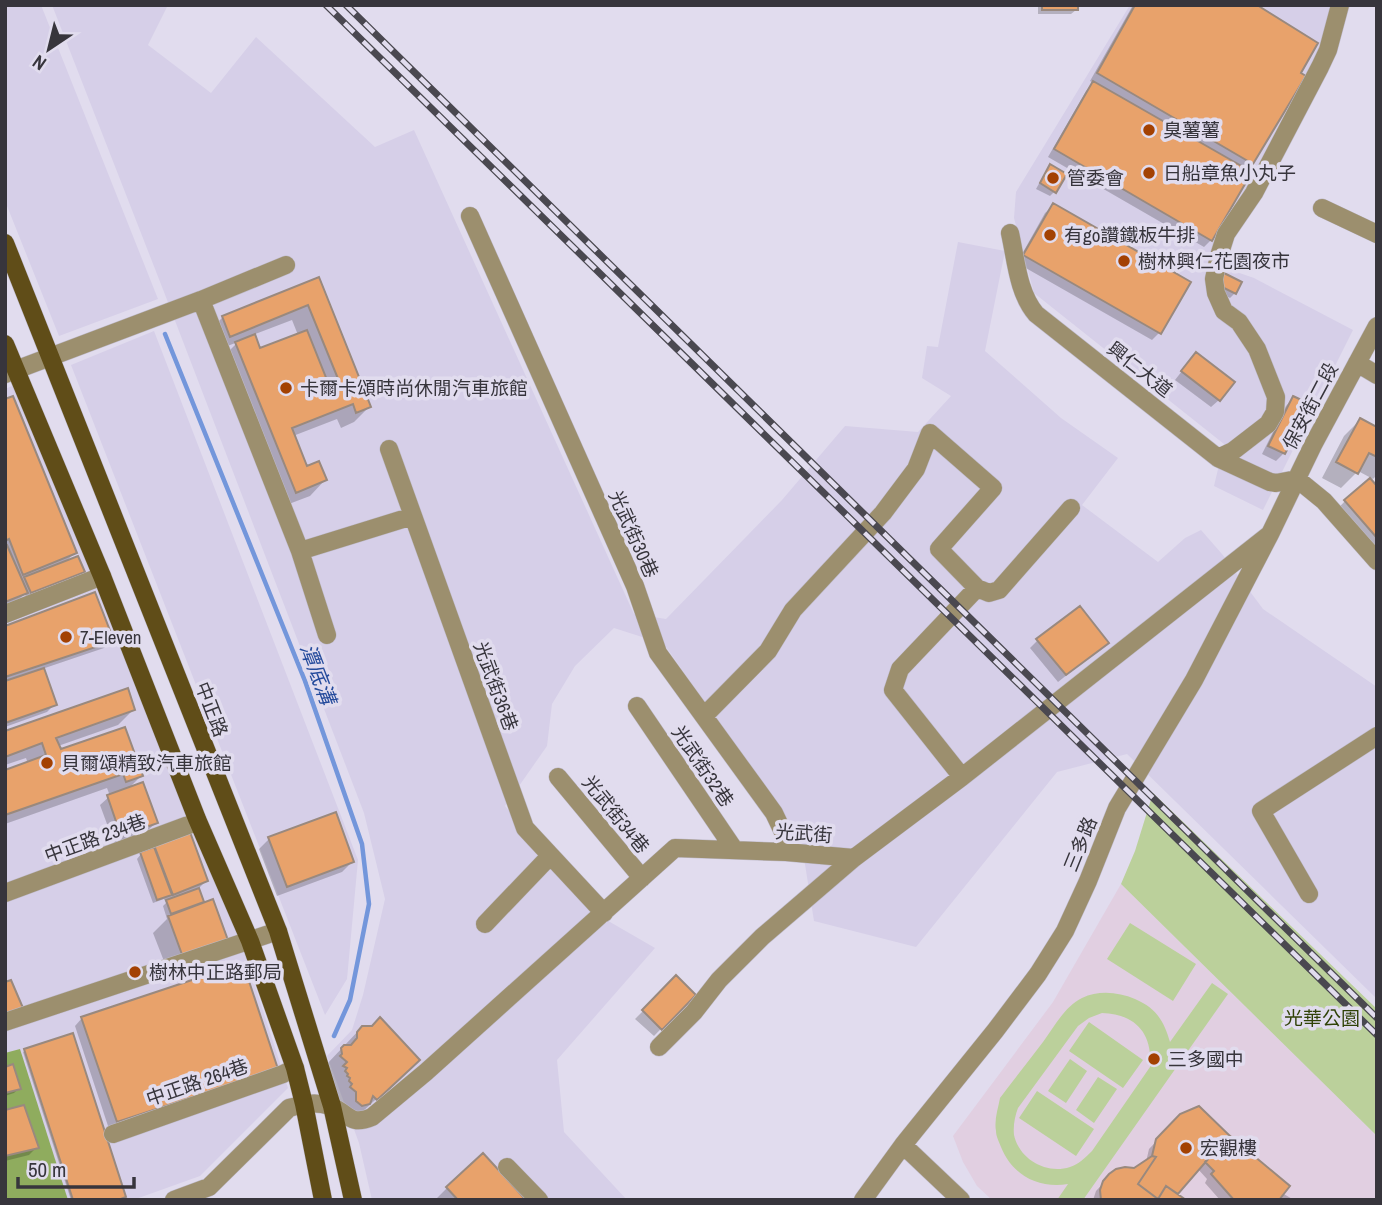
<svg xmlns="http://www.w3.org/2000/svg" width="1382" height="1205" viewBox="0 0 1382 1205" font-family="'Archivo Narrow','Noto Sans TC',sans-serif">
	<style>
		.built { fill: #d6cfe8 }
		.education { fill: #e1cfe1 }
		.green { fill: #bbd09b; fill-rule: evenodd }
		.forest { fill: #8fac5e }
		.shadow { fill: #0003; fill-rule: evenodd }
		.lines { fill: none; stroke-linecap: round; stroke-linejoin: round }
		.stream { stroke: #7396db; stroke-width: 4.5 }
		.building { fill: #e8a26b; stroke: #99897e; stroke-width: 2 }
		.minor-casing { stroke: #bfbbca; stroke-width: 19 }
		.major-casing { stroke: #bfbbca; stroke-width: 19 }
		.minor { stroke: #9c8f6e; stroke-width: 18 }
		.major { stroke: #604d18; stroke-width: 18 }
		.rail-casing { stroke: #4a4850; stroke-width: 7 }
		.rail { stroke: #e1dcee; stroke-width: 4.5; stroke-dasharray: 13; stroke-linecap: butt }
		.poi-dot { fill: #a34103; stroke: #e1dcee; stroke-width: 2.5 }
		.labels { text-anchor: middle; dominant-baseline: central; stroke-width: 7; stroke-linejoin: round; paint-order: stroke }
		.poi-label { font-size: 19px; fill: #37353c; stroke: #e1dcee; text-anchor: start }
		.street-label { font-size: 19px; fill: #37353c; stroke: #e1dcee }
		.park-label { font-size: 19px; fill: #304207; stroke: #e1dcee }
		.water-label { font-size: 21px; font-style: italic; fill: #254b9c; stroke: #e1dcee }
	</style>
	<rect width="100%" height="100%" fill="#e1dcee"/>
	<path class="built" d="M5,5h36l117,294 -99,37 -54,-135z
		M52,5h116l-20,40 63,48 45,-56 119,110 39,-17 220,484 32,5 116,-119 63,-74 73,6 33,-36 -29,-18 5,-32 11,1 20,-105 47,9 -20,100 76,67 57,40 -36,47 76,57 27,-24 16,-8 21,24 41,55 114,78v312l-250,-245 -70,18 -141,175 -102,-26 -13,-82 -137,-195 -50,-16 -39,38 -23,38 -5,42 -42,60 86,105 64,37 -98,112 7,72 63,68h-255l-13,-57 -32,-87 25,-26 11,-35 22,-96 -21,-86 -200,-521z
		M1130,5h220l-15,49 -81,152 -30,48 -2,13 32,11 99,52 -90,180 -49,-24 10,-42 -190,-151 -20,-75 2,-26z
		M154,331l204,529 -11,119 -22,36 -254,-650z
		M19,383l217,544 52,161 -88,88 -67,24h-128v-811z"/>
	<path class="education" d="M1121,884l256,252v64h-385l-15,-14 -14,-24 -10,-26 100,-134z"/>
	<path class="green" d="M1153,793l224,216v127l-256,-252 14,-33z
		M1130,923l66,41 -23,37 -66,-42z
		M1212,983l16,11 -145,206h-26l11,-16c-29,5 -56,-9 -67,-37 -2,-5 -5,-11 -5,-16 -2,-11 2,-22 4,-33 14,-19 29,-37 43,-56 11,-15 22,-36 39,-44 17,-8 36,-6 53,1 21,9 29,22 35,43zM1102,1013c34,1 51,21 48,54l-58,84c-7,7 -13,13 -22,16 -24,8 -51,-8 -56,-32 -1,-10 1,-19 4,-27l60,-82 11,-8z
		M1089,1022l54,38 -20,28 -54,-37z
		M1070,1059l17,12 -21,32 -18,-12z
		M1098,1077l19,12 -23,34 -18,-13z
		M1037,1091l57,38 -18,27 -57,-38z"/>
	<path class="forest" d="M20,1049l48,151h-63v-147z"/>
	<path class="shadow" d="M1038,5h38v5l-5,4h-33z
		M1133,5h121l-2,158 -7,7 -34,70 -7,7 -156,-90 38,-66 8,-8 -4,-2z
		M1051,166l3,26 -4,4 -14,-7 10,-18z
		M1053,206l107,126 -8,8 -135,-77 28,-50z
		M318,279l51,128 -15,15 -13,6 -4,-9 -44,17 13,32 19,12 -15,16 -29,11 -60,-148 17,-17 -24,9 -7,-18 16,-16zM292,320l6,15 -39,16 -6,-16z
		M1240,282l-5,11 -5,5 -15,-8z
		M1189,362l30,38 -8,7 -36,-27z
		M1293,398l-9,55 -8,8 -14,-7 24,-48z
		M5,401l70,152 -11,10 19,9 -5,5 -52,20 -1,-3 -7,6 -13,6z
		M1360,420l17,9v46l-4,4 -15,-8 -17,17 -19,-10 22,-42z
		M1377,488v84l-47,-55 15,-16z
		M5,628l107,13 -8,7 -62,21 13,35 -8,8 -42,15z
		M1038,640l69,3 -49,39 -28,-34z
		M133,710l-15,15 -60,21 2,6 81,24 -14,14 29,33 -8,7 -34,13 -14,-38 10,-9 -3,-8 -102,36v-52l23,-8 -2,-6 -21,7v-32z
		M269,839l83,23 -10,10 -65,24 -18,-47z
		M155,846l51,35 -8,8 4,12 -6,6 31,36 -58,31 -16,-41 14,-14 -4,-13 3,-3 -2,-4 -11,4 -16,-44 4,-5 10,-4z
		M676,978l18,17 -40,41 -19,-17z
		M82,1018l194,50 -167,61 -34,-103z
		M362,1027l40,48 -42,39 -7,5 -15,-19 -12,-35z
		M25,1051l93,149h-47l-48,-148z
		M5,1069l14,19 -5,5 -9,3z
		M5,1112l32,35 -8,8 -24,6z
		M1173,1124l109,69 12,7h-74l-15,-17 2,-4 -10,-11 -22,26 8,6h-90l3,-9 14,-15 25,-6 11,-8 3,-13z
		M447,1188l76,12h-85l-1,-2z"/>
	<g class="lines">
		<path class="stream" d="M165,334l140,347 57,163 7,60 -19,96 -16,36"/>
	</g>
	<path class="building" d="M1042,5h36v5h-36z
		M1135,5h122l61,38 -17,30 5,3 -53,88 -156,-91z
		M1093,81l159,91 -40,69 -158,-92z
		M1050,164l17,10 -11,19 -16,-10z
		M1053,203l138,79 -30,52 -138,-79z
		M1224,273l18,9 -6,12 -18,-9z
		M319,277l52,130 -15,6 -3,-9 -61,24 15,38 12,-5 8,19 -31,13 -61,-151 20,-8 5,14 47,-18 24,60 10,-4 -33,-81 -78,32 -8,-21z
		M1196,352l39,30 -15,19 -39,-30z
		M13,396l64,157 -54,22 -14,-36 -4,2v-142z
		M1293,396l17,8 -25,50 -17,-8z
		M1360,418l17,9v30l-8,-4 -11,21 -22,-12z
		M1370,478l7,8v52l-33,-38z
		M7,545l21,48 -23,9v-56z
		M78,556l7,16 -54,21 -7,-16z
		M95,592l19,49 -109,36v-51z
		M1080,606l29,37 -43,32 -30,-36z
		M44,668l13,37 -52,18v-42z
		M128,688l7,22 -79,28 5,11 64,-22 18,49 -17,6 -3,-8 -118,41v-45l41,-15 -4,-12 -37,14v-26z
		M143,782l15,41 -37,13 -14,-41z
		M336,812l18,50 -67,25 -19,-50z
		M190,832l18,49 -35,14 -19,-50z
		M154,847l18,48 -15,5 -17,-48z
		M199,888l5,14 -33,12 -5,-14z
		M213,899l16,44 -45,17 -16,-44z
		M243,963l35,106 -161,53 -36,-105z
		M676,975l20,20 -34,35 -20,-20z
		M11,980l12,28 -18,7v-33z
		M380,1017l40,43 -43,40 -4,-4 -3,8 -8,2 -6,-5v-9l-6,-5 2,-3 -3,-3 1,-3 -3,-2 1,-2 -3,-3 2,-3 -4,-2 4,-4 -7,-6 2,-2 -1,-6 3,-3h7l6,-7v-6l5,-6h10z
		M73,1033l53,164 -8,3h-45l-49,-151z
		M13,1064l8,25 -16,4v-26z
		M24,1105l15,43 -34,8v-46z
		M1199,1106l30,29 -51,59 -12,-8 -8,13 -20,-15 18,-27 -4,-1 4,-17 24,-25z
		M1229,1135l61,51 -11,14h-45l-23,-26 3,-3 -9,-9z
		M483,1153l43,47h-68l-12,-13z
		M1152,1156l4,1 -18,27 20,15 8,-13 20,14h-85l-1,-10 3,-9 6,-7 7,-5 9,-2 9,1z"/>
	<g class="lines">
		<defs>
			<path id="minor" d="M1322,208l55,26
				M470,216l165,370 23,67 116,160 9,19 3,20
				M1010,233c6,27 8,60 26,81l182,144 52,24 6,1 21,-4
				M201,300l99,251 27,84
				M1357,363l20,12
				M5,374l196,-74 85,-35
				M389,449l136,379 79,85
				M1218,458l15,-7 35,-27 7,-12 1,-15 -19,-48 -18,-27 -15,-11 -8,-18 -2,-14 5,-23 7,-22 28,-41 66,-126 8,-17 12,-45
				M1297,479l27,22 53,60
				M300,551l113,-35
				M5,614l97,-38
				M637,706l97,143
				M704,716l64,-65 25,-41 90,-97 33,-44 14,-36 63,55 -54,61 38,39 12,5 10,-3 72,-82
				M558,777l84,101
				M962,777l-69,-87 7,-21 77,-81
				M5,893l186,-69 6,-5
				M1309,894l-48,-83 116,-75
				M485,924l65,-68
				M5,1022l273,-91
				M659,1047l35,-35 25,-32 43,-43 92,-79
				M113,1134l170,-60 12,-6
				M903,1145l58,55
				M507,1167l32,33
				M174,1200l35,-13 80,-79c14,-4 27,-7 41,-2 18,6 19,21 42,11l54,-45 249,-224 111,4 68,6 108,-81 308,-243
				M863,1200l40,-55 92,-114 43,-57 27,-43 23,-50 29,-73 77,-128 76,-146 43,-89 64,-119"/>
			<path id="major" d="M5,243l273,688 54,175 21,94
				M5,344l97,232 95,243 53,122 45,127 9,36 19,96"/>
		</defs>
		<use href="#minor" class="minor-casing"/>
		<use href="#major" class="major-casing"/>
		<use href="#minor" class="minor"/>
		<use href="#major" class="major"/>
		<defs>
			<path id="rail" d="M326,5l1051,1030
				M346,5l1031,1013"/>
		</defs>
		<use href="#rail" class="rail-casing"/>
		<use href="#rail" class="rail"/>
	</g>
	<g class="poi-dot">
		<circle cx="1149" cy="130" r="7"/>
		<circle cx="1149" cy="173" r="7"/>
		<circle cx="1053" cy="178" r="7"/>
		<circle cx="1050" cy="235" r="7"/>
		<circle cx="1124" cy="261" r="7"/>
		<circle cx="286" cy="388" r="7"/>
		<circle cx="66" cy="637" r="7"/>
		<circle cx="47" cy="763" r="7"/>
		<circle cx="135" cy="972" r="7"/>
		<circle cx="1154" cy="1059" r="7"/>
		<circle cx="1186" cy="1148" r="7"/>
	</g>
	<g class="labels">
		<g class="poi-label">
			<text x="1163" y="130">臭薯薯</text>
			<text x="1163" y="173">日船章魚小丸子</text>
			<text x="1067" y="178">管委會</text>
			<text x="1064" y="235">有go讚鐵板牛排</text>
			<text x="1138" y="261">樹林興仁花園夜市</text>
			<text x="300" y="388">卡爾卡頌時尚休閒汽車旅館</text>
			<text x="80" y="637">7-Eleven</text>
			<text x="61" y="763">貝爾頌精致汽車旅館</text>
			<text x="149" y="972">樹林中正路郵局</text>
			<text x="1168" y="1059">三多國中</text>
			<text x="1200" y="1148">宏觀樓</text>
		</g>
		<g class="street-label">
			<text transform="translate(1140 369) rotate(38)">興仁大道</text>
			<text transform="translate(1310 406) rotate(-62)">保安街二段</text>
			<text transform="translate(634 534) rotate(66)">光武街30巷</text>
			<text transform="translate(496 686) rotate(70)">光武街36巷</text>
			<text transform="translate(212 709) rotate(69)">中正路</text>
			<text transform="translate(703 766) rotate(56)">光武街32巷</text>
			<text transform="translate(616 814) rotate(51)">光武街34巷</text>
			<text transform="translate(804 833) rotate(4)">光武街</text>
			<text transform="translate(95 838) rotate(-20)">中正路 234巷</text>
			<text transform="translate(1080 844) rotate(-68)">三多路</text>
			<text transform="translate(197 1082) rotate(-19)">中正路 264巷</text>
		</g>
		<g class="park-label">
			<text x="1322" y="1018">光華公園</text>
		</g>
		<g class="water-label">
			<text transform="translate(318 674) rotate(69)">潭底溝</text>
		</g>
	</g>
	<rect width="1382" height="1205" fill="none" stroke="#37353c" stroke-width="14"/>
	<g transform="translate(49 49) rotate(215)" stroke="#e1dcee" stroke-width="5" paint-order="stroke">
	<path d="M0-5L12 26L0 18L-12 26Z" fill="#37353c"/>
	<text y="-10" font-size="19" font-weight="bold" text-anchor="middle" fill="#37353c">N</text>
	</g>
	<path d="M18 1177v10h116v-10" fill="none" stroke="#37353c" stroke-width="3.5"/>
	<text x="28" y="1177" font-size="21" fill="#37353c" stroke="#e1dcee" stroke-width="5" paint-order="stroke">50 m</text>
</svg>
